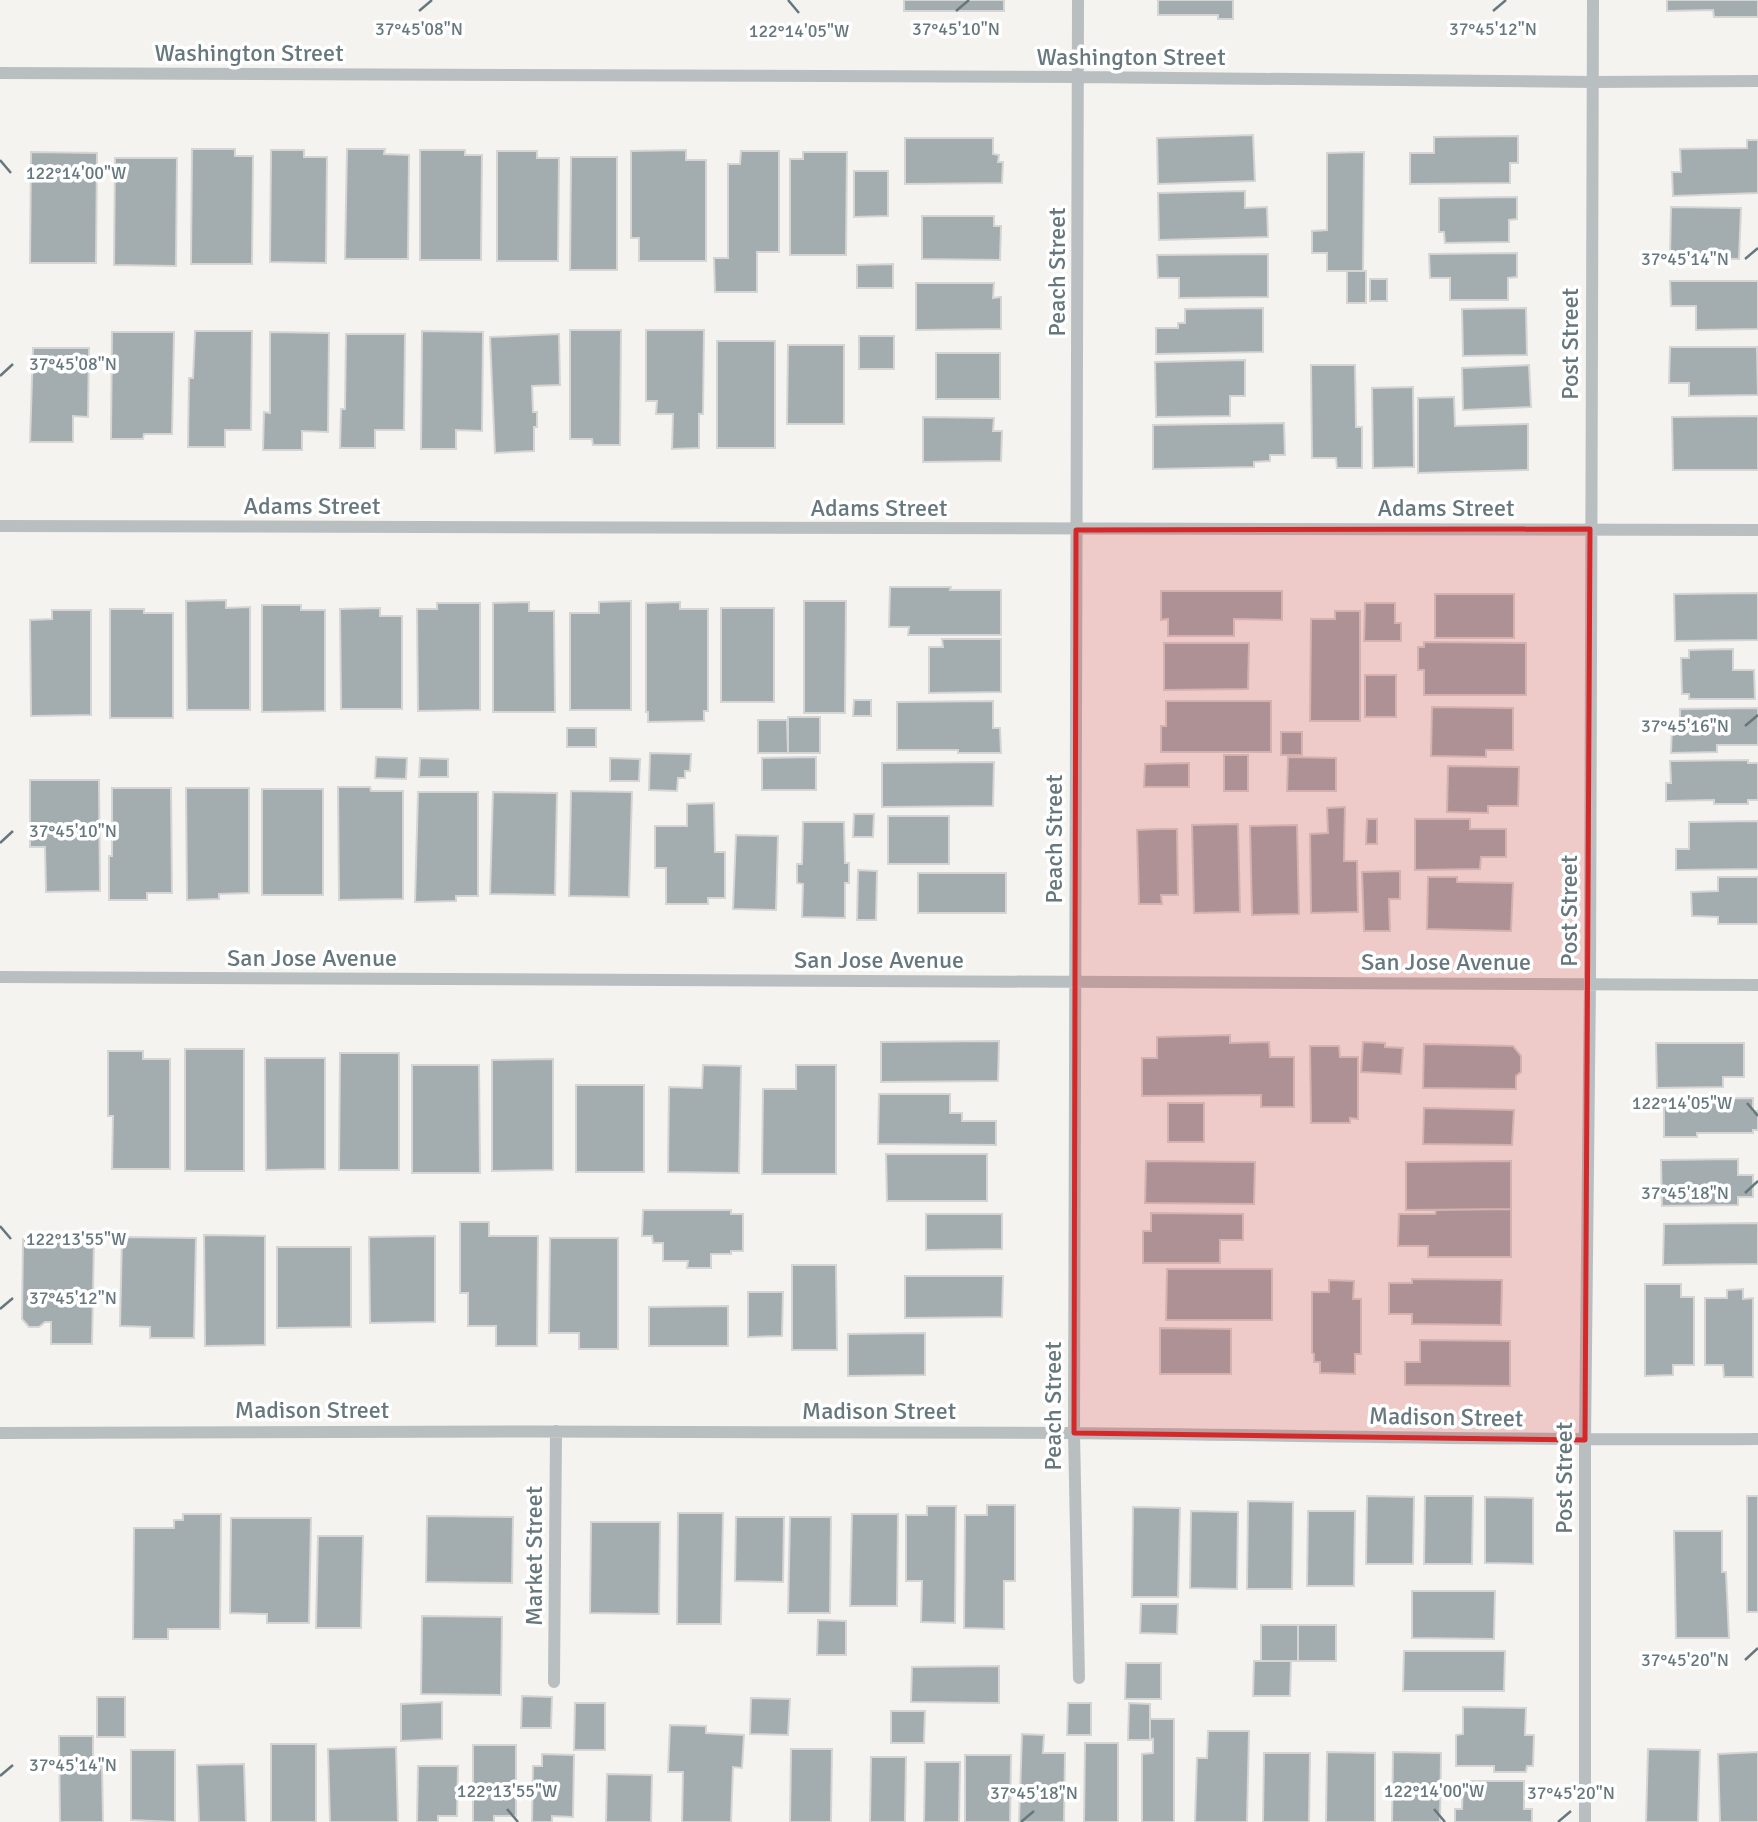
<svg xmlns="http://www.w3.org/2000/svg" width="1758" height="1822" viewBox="0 0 1758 1822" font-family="Signika,sans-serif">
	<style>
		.building { fill: #a3acaf; stroke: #d5d5d3; stroke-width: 2 }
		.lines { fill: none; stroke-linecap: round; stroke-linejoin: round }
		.minor { stroke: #b9bec0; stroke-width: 12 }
		.marked { fill: #d62828; fill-opacity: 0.2; stroke: #d62828; stroke-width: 5; stroke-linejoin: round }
		.ticks { fill: none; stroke: #66787e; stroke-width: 2.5 }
		.labels { text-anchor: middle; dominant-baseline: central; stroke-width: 7; stroke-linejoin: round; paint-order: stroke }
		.street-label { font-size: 24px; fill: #66787e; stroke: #fff }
		.ticks-label { font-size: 18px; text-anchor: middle; fill: #66787e; stroke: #fff; stroke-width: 7; stroke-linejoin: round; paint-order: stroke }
	</style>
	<rect width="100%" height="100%" fill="#f4f3f0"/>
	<path class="building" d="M904,0h100v11h-100z
		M1158,0h75v19h-15v-4h-60z
		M1667,0h91v17h-44l-1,-7 -46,1z
		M1253,135l2,46 -97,3 -1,-46z
		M1518,136v27h-8v20l-100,1v-31h24v-16z
		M905,138h88v16l6,1 -1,7h5l-1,21 -97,1z
		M1747,140h11v53l-85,3 -1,-24h9l-1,-23 67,-1z
		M192,149h43v7h18l-1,108h-61z
		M347,149h38l-1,5 25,1 -1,104h-63z
		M271,150h33v7h23l-1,106 -56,-1z
		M420,150h45v5h17l-1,105h-61z
		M686,150v10h20v101h-67v-23h-8v-87z
		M497,151h40v7h22l-1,103h-61z
		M741,151h38v101h-22v40h-42l-1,-34h14v-94h12z
		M31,152l66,1 -1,110h-66z
		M803,152h44l-1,103h-56v-96h13z
		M1364,152l-1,119h-36v-18h-15v-22l15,-1v-77z
		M571,157h46v113h-47z
		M115,158h62l-1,108 -62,-1z
		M854,171h34v45l-34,1z
		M1245,191v17l22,-1 1,30 -109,3 -1,-47z
		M1517,197v22l-8,1v22l-64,1 -1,-11h-5v-34z
		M1671,207l70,1 -2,51 -69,-1z
		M922,216h72v10h7l-1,34 -78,-1z
		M1517,253v24l-9,1v22h-58v-22h-20l-1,-24z
		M1268,254v43l-89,1v-20h-21l-1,-23z
		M893,264v24h-36v-23z
		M1347,271h19v32h-19z
		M1370,279h17v22h-17z
		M1670,281h88v48l-62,1v-24h-25z
		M916,283h78l-1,15 8,-1v32l-85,1z
		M1263,308v44l-107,2v-26h22v-5h7v-14z
		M1526,308l1,47 -64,1 -1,-47z
		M570,330h51l-1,115h-27l-1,-6h-22z
		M646,330h58l-1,84h-4v34l-27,1 1,-35h-17l1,-13h-11z
		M195,331h57l-1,99h-26v17h-37l1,-69h4z
		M422,331l61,1 -1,99 -26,-1v19h-35z
		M112,332h62l-2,102h-28l-1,5h-32z
		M270,332l59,1 -1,99 -26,-1v19h-39l1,-38 6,1z
		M346,334h59l-1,96h-29v18h-35l1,-39h4z
		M559,334l1,51 -28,1 1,26h4v15h-3v24l-39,2 -5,-116z
		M859,336h35v33h-35z
		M717,341h58v107h-58z
		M788,345h56v79h-57z
		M1670,347h87l1,48 -69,1v-13h-20z
		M33,348h56l-1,69 -15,-1v26h-43z
		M936,353h64v46h-64z
		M1245,360v36h-15v20l-74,1 -1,-55z
		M1311,365h44l1,62h6v41h-25l-1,-10h-24z
		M1529,365l2,42 -68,3 -1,-42z
		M1413,387l1,80 -41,1 -1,-80z
		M1454,397l1,29 73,-2v46l-110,3v-75z
		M1758,416v54h-85l-1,-53z
		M923,417l71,1 -1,13h9l-1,30 -78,1z
		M1284,423l1,32h-15v6l-16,1v5l-101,2v-44z
		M890,587h61l-1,3h51v45h-93l1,-8h-20z
		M1161,591h121v29l-48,-1v17h-66v-17l-7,1z
		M1758,593v47l-83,1 -1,-47z
		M1435,594h79v44h-79z
		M226,600v8l24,-1v103h-63l-1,-109z
		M631,601v109h-61v-97h29v-11z
		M804,601h42l-1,112h-41z
		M529,602v9h25l1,101h-62v-109z
		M680,602v7h28v102h-4v10l-56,1v-10h-2v-109z
		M437,603h43v107l-62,1 -1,-102h20z
		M1365,603h30v20h6v18h-37z
		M262,605h39v5h24v101l-63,1z
		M380,608v8h22v93h-61l-1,-100z
		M721,608h53v94h-53z
		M110,609h34v4h29v105h-63z
		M52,610h39v105l-60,1 -1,-96 22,-1z
		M1335,611h25v110h-50l1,-102h24z
		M942,639h59v53l-72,1v-46h14z
		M1424,642l102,1v52h-102v-25h-6v-23h6z
		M1164,643h85l-1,46 -84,1z
		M1733,649v21h21l1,29h-66v-5h-7l-1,-36h8v-8z
		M1365,675h31v42h-31z
		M854,700h17v16h-18z
		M993,701v27h7l1,25h-43v-3h-61v-48z
		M1166,701h105v51h-110v-26h5z
		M1432,707l81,1v42h-27v7l-55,-1z
		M1758,708v37h-41v7l-46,1 1,-28h8v-16z
		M788,717h32v36h-32z
		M758,720h29l1,33h-30z
		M567,728h29v19h-29z
		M1281,732h21v23h-21z
		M650,753l41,1 -1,17h-5v7h-7l-1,13 -28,-1z
		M1224,755h24v36h-24z
		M376,757l31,1 -1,21 -31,-1z
		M816,757v33h-54v-32z
		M1288,757l48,1v33h-49z
		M420,758l28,1v18h-29z
		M610,758l30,1 -1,22h-29z
		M1748,760v3h10v37h-10v4h-34v-4l-48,1v-18h5l-1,-22z
		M994,762l-1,44 -111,1v-44z
		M1189,763v24h-45l1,-23z
		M1448,766l71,1 -1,39h-30v7l-41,-1z
		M30,780h69l1,111 -54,1 -1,-45h-15z
		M338,787h32l1,4h32v108l-64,1z
		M112,788h59l1,105h-25v7h-38v-44h3z
		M186,788h63v105l-30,1v5l-32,1z
		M262,789h61v106h-61z
		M571,791l61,1 -3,105 -60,-1z
		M418,792h60v104h-22v5l-41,1z
		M493,792l64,1 -2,102 -65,-1z
		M714,803l1,49h10v46h-17v6h-42v-36h-11v-42h32v-22z
		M1345,807l-1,54h13l1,51 -47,1 -1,-79 18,-1 -1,-25z
		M854,814h20l-1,23h-20z
		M888,816h61v48h-61z
		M1367,819h10v25h-11z
		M1415,819h55v10h36v28h-25l-1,12 -65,1z
		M1758,821v48l-82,1v-21h13v-27z
		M803,822h41l1,41h4v20h-4v35l-43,-1 1,-33 -6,-1v-19h5z
		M1238,824l2,88 -46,1 -2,-88z
		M1297,825l2,89 -47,1 -2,-89z
		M1160,829h17l1,66h-17l1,9h-23l-2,-74z
		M736,835l42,1 -2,74 -43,-1z
		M858,870l19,1 -1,49h-19z
		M1400,871v28h-11l1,32h-26l-2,-59z
		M918,873h88v40h-88z
		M1428,877h29v5l56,1 -2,48 -84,-2z
		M1718,877h40v47h-40v-7l-26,-1 -1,-24 27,-1z
		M1230,1035v8l39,-1 1,15h24v50h-33v-12l-119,1v-38h15v-21z
		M999,1041l-1,40 -117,1v-40z
		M1363,1042l22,1v4l18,1 -2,26 -40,-2z
		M1656,1043h88v34h-21v10l-66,1z
		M1424,1044l89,2 8,10v16l-5,4v13l-93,-1z
		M1310,1046h29l1,11h18v62l-8,-1v5h-39z
		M185,1049h59v122h-59z
		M108,1051h35v8h27v110h-58l1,-53h-5z
		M340,1053h59v117h-60z
		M265,1058h60v111l-59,1z
		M553,1059v111l-61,1v-111z
		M412,1065h67l1,108h-68z
		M703,1065l38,1 -2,107 -71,-1 1,-85 33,1z
		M796,1065h40v109h-74l1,-85h33z
		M576,1085h68v87h-68z
		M879,1094h71v19h12v8h34v24l-118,-1z
		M1753,1098v13h5v19h-5v3h-56v4h-33v-38z
		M1168,1103h36v39h-36z
		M1424,1108l90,2 -2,35 -89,-1z
		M886,1154h101v47h-100z
		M1738,1159v16h15v22h-15v8l-76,1 -1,-46z
		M1146,1161l109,1 -1,42 -109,-1z
		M1511,1161v48l-105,1v-48z
		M1511,1209v48h-83v-11h-30l1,-32h36l1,-4z
		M643,1210h88v4h12v37h-12v3h-20v14h-24l1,-7h-25v-18h-10l-1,-7h-10z
		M1151,1213l92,1v26h-23v23h-77v-32h8z
		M926,1214h76v35l-76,1z
		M460,1222h29v14h49l-1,110h-41v-20h-28v-33h-8z
		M1758,1223v41l-95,1 1,-41z
		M204,1235l61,1v109l-60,1z
		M435,1236v86l-65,1 -1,-86z
		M122,1237l74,1 -2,100h-44v-11l-30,-1z
		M550,1238h68v111h-39v-16h-30z
		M23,1239l71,1 -2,104h-41v-22h-6l-6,5h-10l-7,-8z
		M277,1247h74v80l-74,1z
		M792,1265h44l1,85h-45z
		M1167,1269h105v51h-106z
		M905,1276h98l-1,41 -97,1z
		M1412,1279l90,1 -1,45 -89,-1v-10h-23v-31h23z
		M1329,1280l25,1 -1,18h8v55h-6v20l-35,-1v-11h-6v-8l-2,-1v-61h17z
		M1645,1284h36v13h13v68h-21v10l-28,1z
		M1743,1289v10l10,-1v79h-29l-1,-12h-18v-67h22v-8z
		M748,1292h35l-1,44 -34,1z
		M728,1306v40h-79v-39z
		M1160,1328l71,1v45h-71z
		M925,1333v42l-77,1v-42z
		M1420,1340l90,1v45l-105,-1v-23h15z
		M1367,1496l47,1 -1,67h-47z
		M1425,1496h48l-1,68h-48z
		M1747,1496h11v116h-11z
		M1485,1497l48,1v66l-48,-1z
		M1248,1501l45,1 -1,87h-45z
		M987,1505h28v76h-11v48l-40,-1 1,-113h22z
		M927,1506h29l-1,117 -34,-1 1,-41h-16v-66h21z
		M1133,1507l47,1 -2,89h-46z
		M1191,1511l47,1 -1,77 -47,-1z
		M1308,1511h47l-1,75h-47z
		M678,1513h45l-2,111h-44z
		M183,1514h38l-1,115h-52v10h-35l1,-111h40v-8h9z
		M852,1514h46l-1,92h-47z
		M427,1516l86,1 -1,66 -86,-1z
		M736,1517h48l-1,65 -48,-1z
		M790,1517h41l-1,96h-42z
		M231,1518h80l-2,105h-42v-9l-37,-1z
		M591,1522h69l-1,92 -69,-1z
		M1674,1531h48v41h4l3,66h-53z
		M318,1536h45l-2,92h-45z
		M1412,1591h83l-1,48 -82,-1z
		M1141,1604h37l-1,30 -37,-1z
		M422,1616l80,1 -1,78 -80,-1z
		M818,1620l28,1v34h-29z
		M1261,1625h37v36h-37z
		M1298,1625h38v36h-38z
		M1404,1651h101l-1,40h-101z
		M1254,1661h37l-1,35h-37z
		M1126,1663h35v36h-36z
		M999,1666v37l-88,-1 1,-35z
		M522,1696l30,1 -1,31h-30z
		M97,1697h28v40h-28z
		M751,1698l39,1 -2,36 -38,-1z
		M442,1702v37l-41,2v-37z
		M575,1703h30v47h-31z
		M1068,1703h23v32h-24z
		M1129,1703l21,1v36h-22z
		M1463,1707l63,1 -1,27h9l-1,31h-6l-1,6h-32v-6h-38v-31l7,-1z
		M891,1711h34l-1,32h-33z
		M1150,1719h24v103h-32v-68l11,-1v-14l-3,1z
		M670,1725l36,1v7l38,2 -2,33 -9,-1 -2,55h-49l1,-50h-15z
		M1208,1731h41l-2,91h-52l2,-64h10z
		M1022,1734l22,1 -1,18h22l-1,69h-45z
		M59,1736h34v27h9l1,59h-43z
		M1085,1743h33v79h-34z
		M271,1744h45v78h-45z
		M473,1745h43v71h-22v6h-21z
		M396,1747l2,75h-68l-2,-73z
		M791,1749h41l-1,73h-41z
		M1648,1749l52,1 -2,72h-52z
		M131,1750h44v72l-44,-2z
		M1327,1752l48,1v69h-49z
		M1393,1752l48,1 -1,69h-48z
		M1758,1752v70h-38l-2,-68z
		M1264,1753h46l-1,69h-46z
		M542,1754l32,1 -1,62 -21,-1v6h-20l1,-56h9z
		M965,1755h46l-1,67h-45z
		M871,1757h35l-1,65h-35z
		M925,1762h35l-1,60h-35z
		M244,1764l2,58h-47l-2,-57z
		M418,1766h40l-1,50h-19v6h-21z
		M607,1774l45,1 -1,47h-45z
		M1463,1781h61v28h8v13h-77v-13h7z"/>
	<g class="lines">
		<path class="minor" d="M1078,0l-4,1433 5,245
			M0,73l1079,4 514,5 165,-1
			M0,526l1758,4
			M0,977l1758,8
			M0,1433c356,-2 713,-2 1069,0 230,2 459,8 689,6
			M554,1682l2,-251
			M1585,1822v-382l5,-457 3,-983"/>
	</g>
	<path class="marked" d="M1590,529l-5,911 -511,-7 2,-903z"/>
	<path class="ticks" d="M788,0l11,13M419,11l13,-11M956,11l13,-11M1493,11l13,-11M0,160l11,13M1745,259l13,-11M0,376l13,-12M1745,726l13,-11M0,843l13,-12M1747,1103l11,13M1745,1193l13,-12M0,1226l11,13M0,1309l13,-11M1745,1660l13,-12M0,1776l13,-11M507,1809l11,13M1434,1809l11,13M1021,1822l13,-11M1558,1822l13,-11"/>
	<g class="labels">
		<g class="street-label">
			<text x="249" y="53">Washington Street</text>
			<text x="1131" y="57">Washington Street</text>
			<text transform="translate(1057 272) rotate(-90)">Peach Street</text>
			<text transform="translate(1570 344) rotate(-90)">Post Street</text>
			<text x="312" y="506">Adams Street</text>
			<text x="879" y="508">Adams Street</text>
			<text x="1446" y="508">Adams Street</text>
			<text transform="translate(1054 839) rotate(-90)">Peach Street</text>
			<text transform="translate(1569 911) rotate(-90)">Post Street</text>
			<text x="312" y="958">San Jose Avenue</text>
			<text x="879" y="960">San Jose Avenue</text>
			<text x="1446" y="962">San Jose Avenue</text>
			<text transform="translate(1053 1406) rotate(-90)">Peach Street</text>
			<text x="312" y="1410">Madison Street</text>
			<text x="879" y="1411">Madison Street</text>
			<text transform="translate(1446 1417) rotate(1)">Madison Street</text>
			<text transform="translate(1564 1478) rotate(-90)">Post Street</text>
			<text transform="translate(534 1556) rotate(-90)">Market Street</text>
		</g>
	</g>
	<g class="ticks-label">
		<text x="419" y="35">37°45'08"N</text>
		<text x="956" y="35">37°45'10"N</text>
		<text x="1493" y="35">37°45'12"N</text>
		<text x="799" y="37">122°14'05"W</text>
		<text x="76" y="179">122°14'00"W</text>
		<text x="1685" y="265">37°45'14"N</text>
		<text x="73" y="370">37°45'08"N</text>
		<text x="1685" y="732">37°45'16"N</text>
		<text x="73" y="837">37°45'10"N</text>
		<text x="1682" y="1109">122°14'05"W</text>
		<text x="1685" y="1199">37°45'18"N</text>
		<text x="76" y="1245">122°13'55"W</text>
		<text x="73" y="1304">37°45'12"N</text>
		<text x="1685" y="1666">37°45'20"N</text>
		<text x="73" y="1771">37°45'14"N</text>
		<text x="507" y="1797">122°13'55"W</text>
		<text x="1434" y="1797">122°14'00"W</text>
		<text x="1034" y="1799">37°45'18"N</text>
		<text x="1571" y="1799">37°45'20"N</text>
	</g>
</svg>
